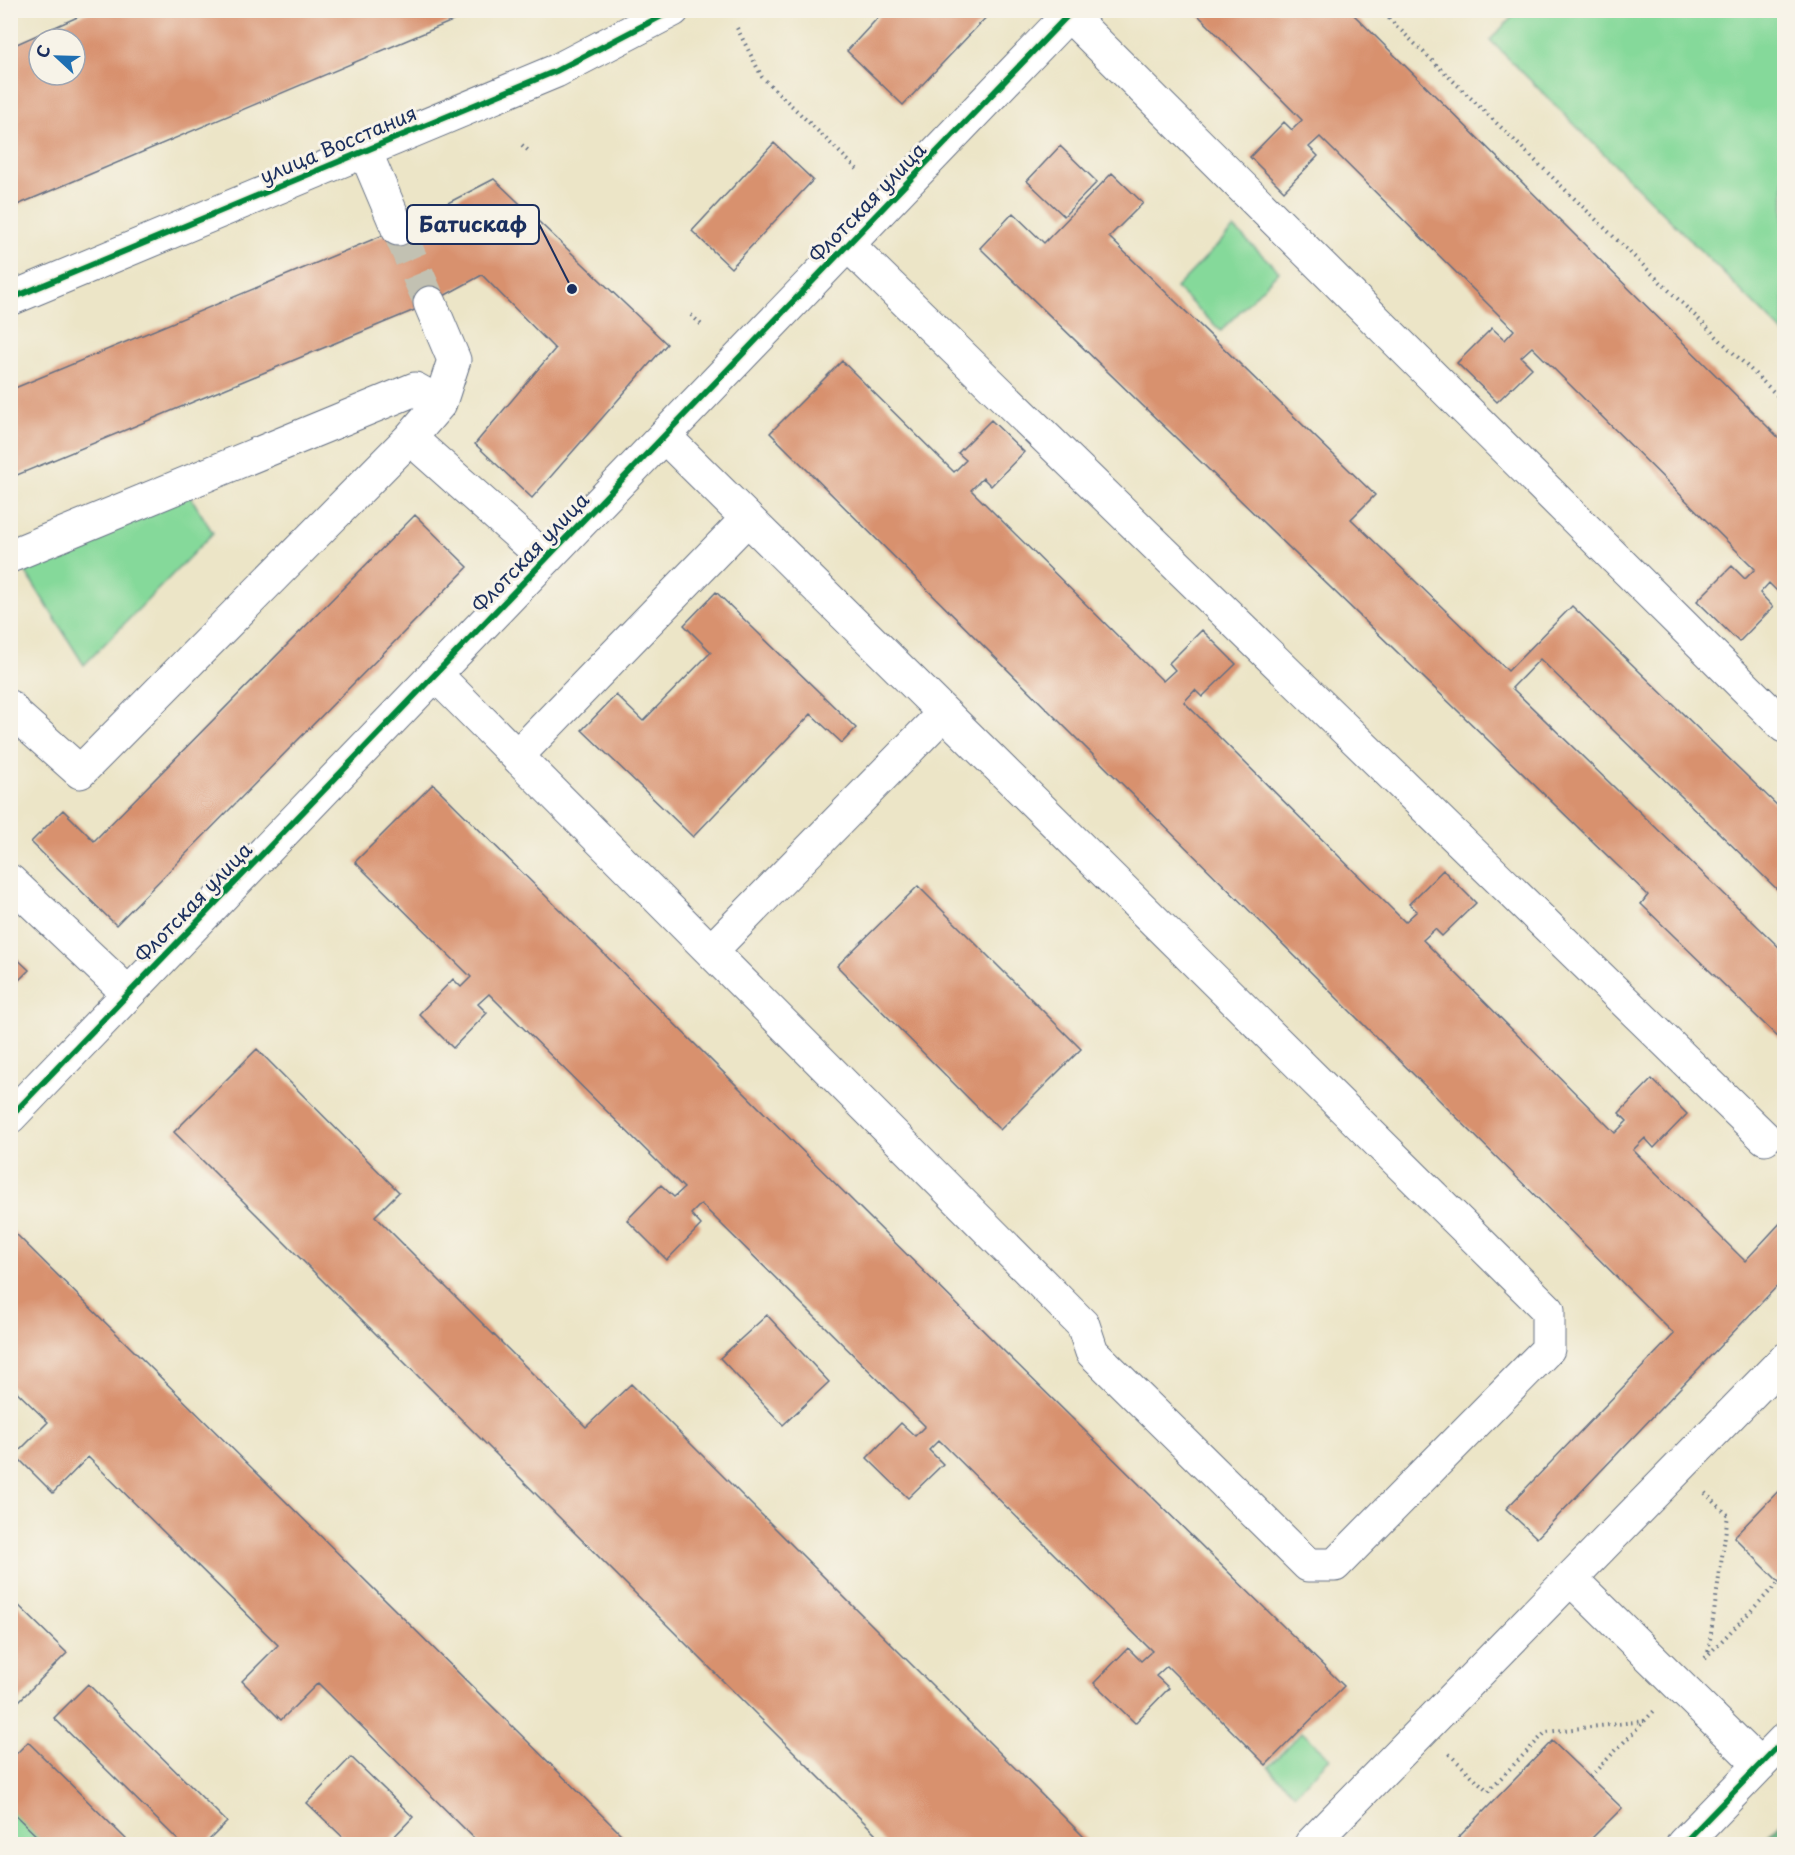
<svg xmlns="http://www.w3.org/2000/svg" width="1795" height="1855" viewBox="0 0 1795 1855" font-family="'Playpen Sans',sans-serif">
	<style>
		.green { fill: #85d99a; stroke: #50847c; stroke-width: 1.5 }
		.forest { fill: #6cb982; stroke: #447470; stroke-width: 1.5 }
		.building { fill: #d8916e; fill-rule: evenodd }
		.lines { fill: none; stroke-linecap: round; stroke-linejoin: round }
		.minor-tunnel { stroke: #c2c1b2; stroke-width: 33; stroke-dasharray: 33 16; stroke-linecap: butt }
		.minor-casing { stroke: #646f83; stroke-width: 35 }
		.path { stroke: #646f83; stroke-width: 4; stroke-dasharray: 1.5 4.5; stroke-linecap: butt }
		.minor { stroke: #fff; stroke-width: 33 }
		.cycleway-casing { stroke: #f7f3e8; stroke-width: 10 }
		.cycleway { stroke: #00873e; stroke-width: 6 }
		.labels { text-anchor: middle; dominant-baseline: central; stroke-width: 6; stroke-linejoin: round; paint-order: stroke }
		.street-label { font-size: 20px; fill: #1b2f5e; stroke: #f7f3e8 }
		.leader { fill: none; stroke: #1b2f5e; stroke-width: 2 }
		.callout-dot { fill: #1b2f5e; stroke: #f7f3e8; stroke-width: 2 }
		.callout { fill: #f7f3e8; stroke: #1b2f5e; stroke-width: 2 }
		.callout-label { font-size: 21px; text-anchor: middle; font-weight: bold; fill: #1b2f5e }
	</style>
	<rect width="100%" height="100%" fill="#f7f3e8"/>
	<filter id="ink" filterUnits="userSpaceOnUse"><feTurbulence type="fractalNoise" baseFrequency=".0167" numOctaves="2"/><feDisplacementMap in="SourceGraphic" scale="12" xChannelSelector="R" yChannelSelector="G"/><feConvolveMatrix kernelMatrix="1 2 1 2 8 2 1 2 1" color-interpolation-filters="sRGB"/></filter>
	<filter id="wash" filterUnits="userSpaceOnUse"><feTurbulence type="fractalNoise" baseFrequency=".008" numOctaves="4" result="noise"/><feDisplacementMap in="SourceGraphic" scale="24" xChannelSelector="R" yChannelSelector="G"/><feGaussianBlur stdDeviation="1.35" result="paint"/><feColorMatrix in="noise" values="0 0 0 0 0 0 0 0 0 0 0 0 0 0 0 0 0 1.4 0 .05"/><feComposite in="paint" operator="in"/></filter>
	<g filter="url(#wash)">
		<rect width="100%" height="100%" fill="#ece5c7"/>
		<path class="green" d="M1519,10l265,1v323l-294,-294z
			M1234,228l45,43 -58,60 -45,-43z
			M187,491l26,42 -129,132 -62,-99z
			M1302,1732l28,26 -35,36 -27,-27z
			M11,1810l34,34h-34z"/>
		<path class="forest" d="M1784,1819v25h-24z"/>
		<g id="blocks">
			<path class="building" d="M885,10h108l-90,95 -56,-54z
				M1193,10h156l435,433v155l-15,-15 -9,10 13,14 -34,35 -42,-41 35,-35 13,13 10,-10 -223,-222 -11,10 11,11 -35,34 -40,-39 35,-35 13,12 9,-10 -194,-193 -11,10 9,9 -34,35 -34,-34 34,-35 8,8 10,-10z
				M91,11h385l-466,197v-161zM39,39h36v36h-36z
				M774,143l39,37 -82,88 -39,-37z
				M1060,146l37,36 -33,34 -37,-35z
				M1112,173l31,30 -34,34 266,258 -24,24 157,152 64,-65 212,206v84l-244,-237 -28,29 272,264v91l-143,-139 7,-9 -668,-647 33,-35 31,30z
				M494,179l173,165 -135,154 -57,-54 80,-95 -73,-74 -53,29 -419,174v-88l388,-161z
				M842,361l112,111 12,-12 -8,-7 33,-33 33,32 -33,34 -8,-8 -12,12 192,191 12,-11 -6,-7 33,-33 34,34 -34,33 -7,-7 -11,12 221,220 12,-11 -8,-7 34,-34 33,33 -34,33 -7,-7 -12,11 192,193 12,-12 -8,-8 33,-34 35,35 -33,34 -9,-10 -12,12 112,111 39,-42v60l-247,259 -31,-29 168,-175 -904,-901z
				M415,515l53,52 -352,358 -85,-83 32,-32 31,31z
				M716,592l140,136 -14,15 -31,-29 -118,123 -111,-107 34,-35 27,26 68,-69 -27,-27z
				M433,784l576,572 335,330 -78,79 -99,-99 -11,10 13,12 -34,35 -41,-40 34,-35 13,13 11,-10 -213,-211 -10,10 14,14 -35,34 -41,-40 34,-35 14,13 10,-10 -224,-222 -10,10 10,11 -34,35 -40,-40 34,-35 13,12 10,-9 -195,-194 -11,10 9,9 -34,35 -34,-34 34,-35 8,8 10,-10 -116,-115z
				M918,886l163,163 -81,81 -163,-164z
				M10,952l19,18 -19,19z
				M257,1049l142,143 -24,24 211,211 45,-43 460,460h-205l-712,-712z
				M10,1228l621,616h-151l-162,-161 -37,37 -39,-39 36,-36 -190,-188 -35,36 -38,-38 33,-33 -38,-37z
				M767,1315l62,67 -46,43 -63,-67z
				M1784,1485v102l-50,-50z
				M10,1597l57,56 -57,57z
				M88,1684l139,138 -22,22h-23l-128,-126z
				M1552,1741l70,67 -36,36h-134z
				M28,1742l103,102h-86l-35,-34v-50z
				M351,1757l62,60 -26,27h-37l-43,-41z"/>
		</g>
	</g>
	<g filter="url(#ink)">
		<use href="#blocks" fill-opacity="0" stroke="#646f83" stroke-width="1.5"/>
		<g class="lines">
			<path class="minor-tunnel" d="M398,229l32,74"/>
			<defs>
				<path id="minor" d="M1069,15l715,711
					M365,151l33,78
					M848,245l917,893
					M10,299l546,-228 117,-61
					M430,303l24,57 -14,43 -30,35 136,121
					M10,556l405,-167 25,14
					M435,674l648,651 9,27 216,213h27l213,-216v-39l-884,-874
					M10,707l5,7 65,58 330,-334
					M517,756l230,-237
					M10,881l118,112
					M711,951l233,-238
					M10,1117l1063,-1107
					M1571,1579l189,186
					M1311,1844l473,-484
					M1683,1844l101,-104"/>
			</defs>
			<use href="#minor" class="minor-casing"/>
			<path class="path" d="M1380,10l404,392
				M737,28l25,49 95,92
				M522,145l9,8
				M691,315l13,12
				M1705,1493l23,22 -20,139
				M1705,1658l74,-76
				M1449,1754l39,37 58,-59 98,-11
				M1590,1777l64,-66"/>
			<use href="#minor" class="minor"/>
			<defs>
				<path id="cycleway" d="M10,299l546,-228 117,-61
					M10,1117l1063,-1107
					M1683,1844l101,-104"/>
			</defs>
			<use href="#cycleway" class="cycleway-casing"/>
			<use href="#cycleway" class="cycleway"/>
		</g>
	</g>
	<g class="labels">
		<g class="street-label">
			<text transform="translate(338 144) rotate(-23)">улица Восстания</text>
			<text transform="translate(867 202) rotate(-46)">Флотская улица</text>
			<text transform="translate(530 552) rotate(-46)">Флотская улица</text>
			<text transform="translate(193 902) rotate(-46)">Флотская улица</text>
		</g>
	</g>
	<path class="leader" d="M572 289L539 224"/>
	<circle class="callout-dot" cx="572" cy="289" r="6"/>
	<rect class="callout" x="407" y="205" width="132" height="39" rx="6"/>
	<g class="callout-label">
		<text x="473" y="232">Батискаф</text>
	</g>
	<rect width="1795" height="1855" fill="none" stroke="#f7f3e8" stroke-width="36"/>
	<g transform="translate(57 57) rotate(292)"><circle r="28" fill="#f7f3e8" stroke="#9fa5b1" stroke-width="1.5"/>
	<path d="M0-4.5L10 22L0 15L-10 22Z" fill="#1f6fb2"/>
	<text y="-9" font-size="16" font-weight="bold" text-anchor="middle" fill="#1b2f5e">С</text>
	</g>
</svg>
